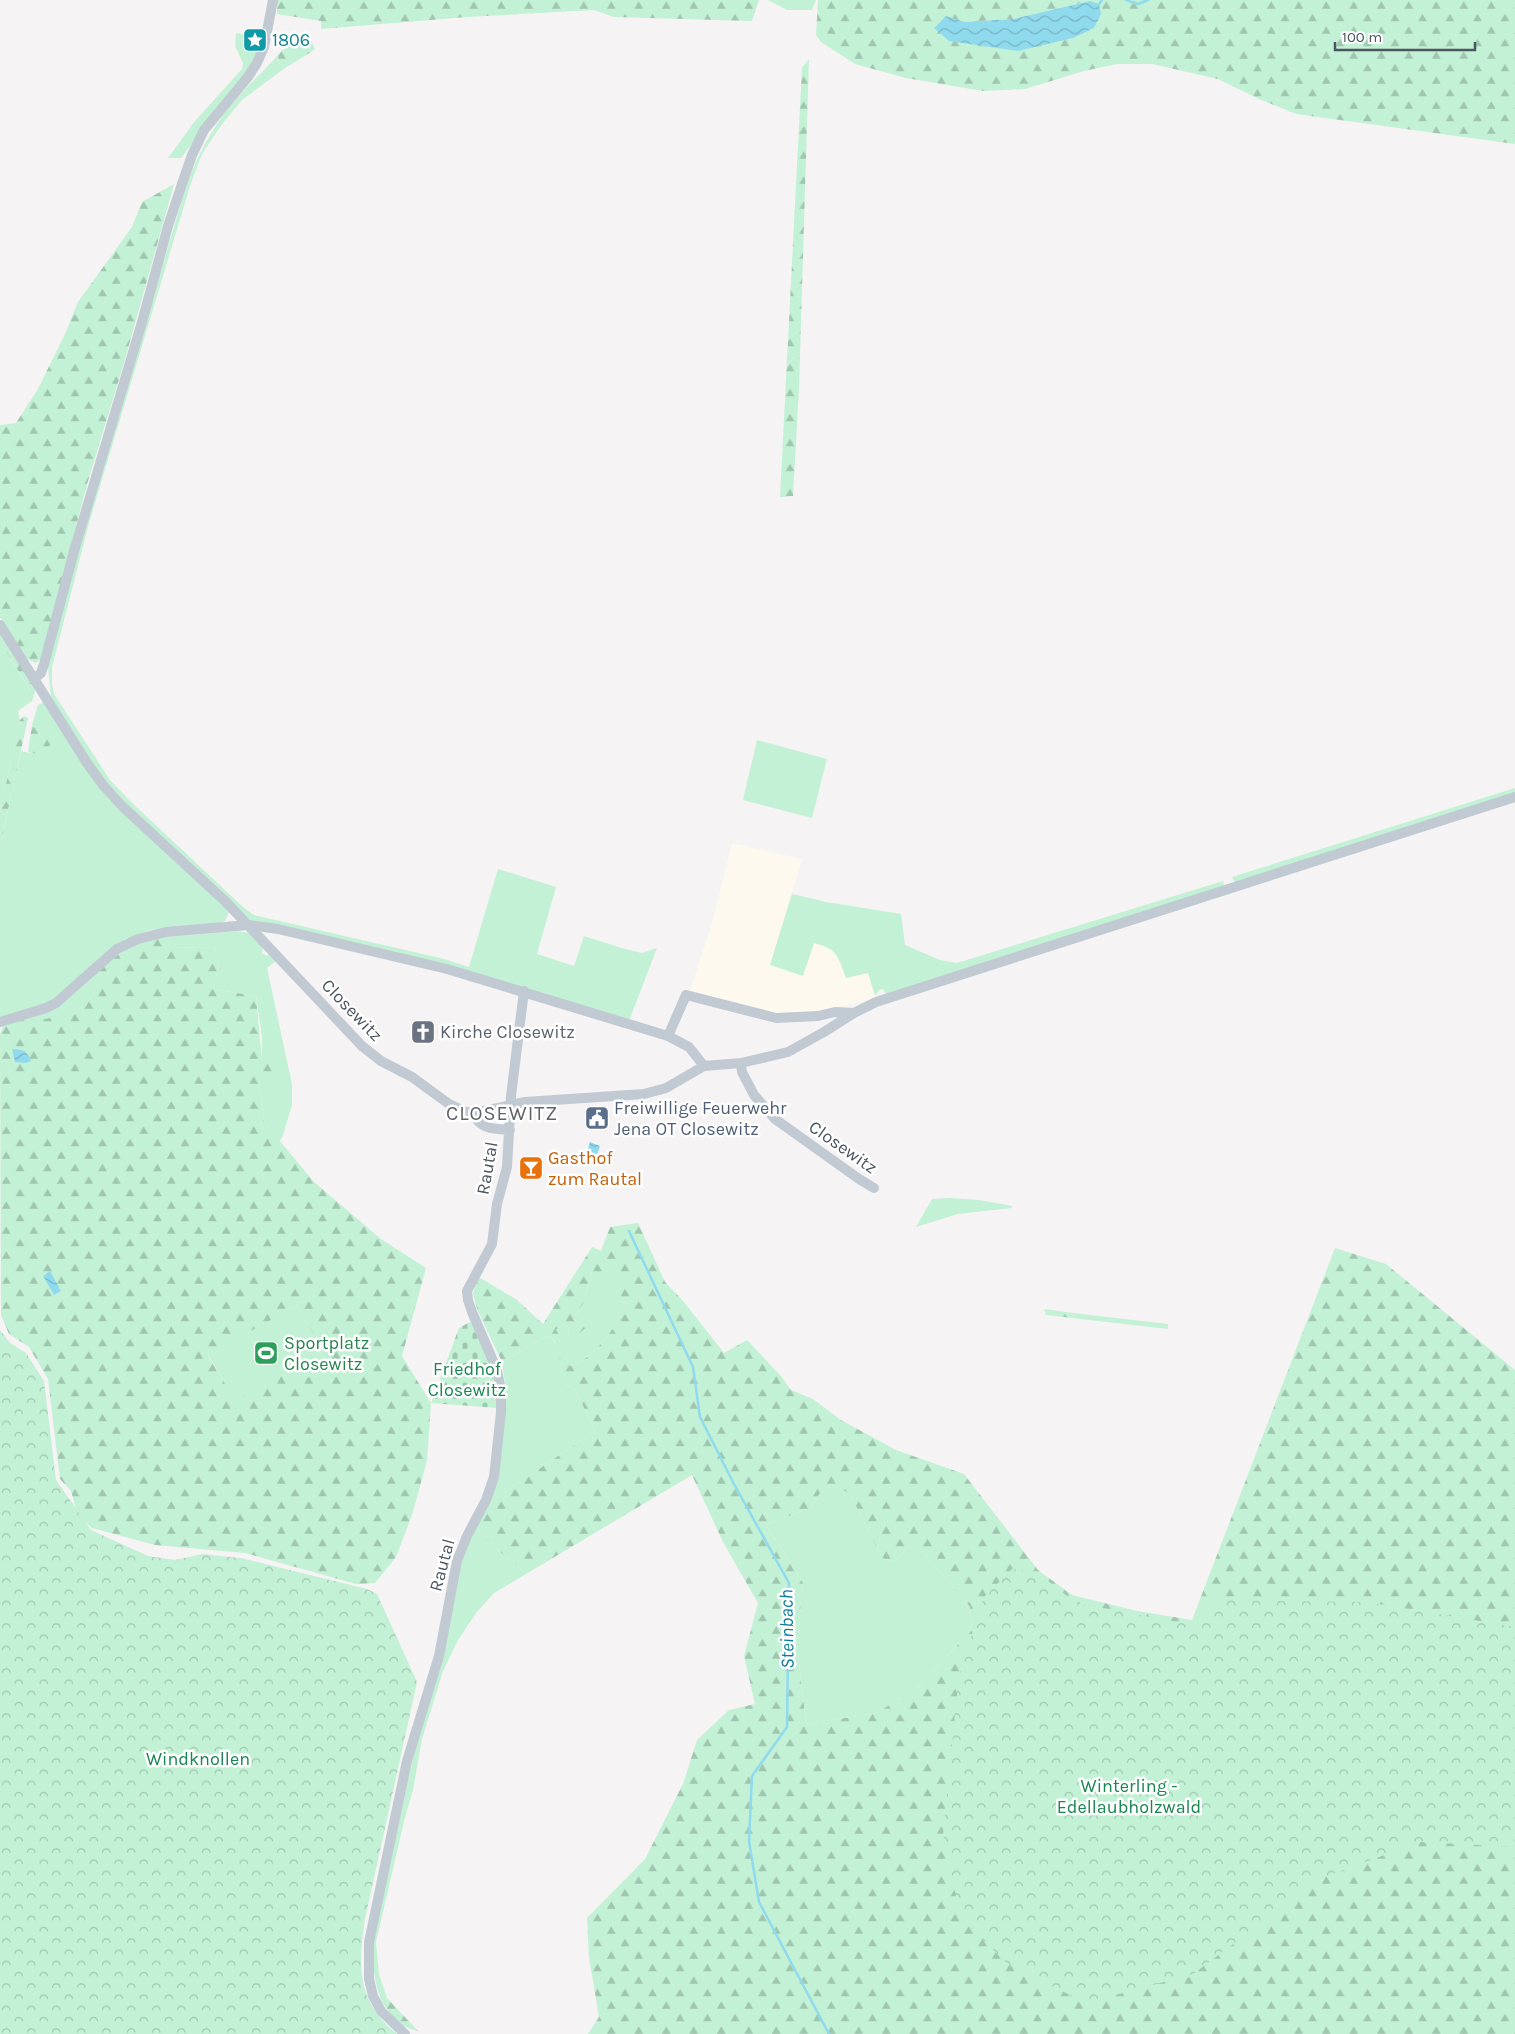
<svg xmlns="http://www.w3.org/2000/svg" width="1515" height="2034" viewBox="0 0 1515 2034" font-family="Karla,sans-serif">
	<style>
		.commercial { fill: #fdf9ef }
		.green { fill: #c3f1d5 }
		.forest { fill: url(#forest-firs); fill-rule: evenodd }
		.cemetery { fill: url(#cemetery-stones) }
		.park { fill: url(#park-crowns) }
		.water { fill: url(#water-waves) }
		.lines { fill: none; stroke-linecap: round; stroke-linejoin: round }
		.stream { stroke: #90daee; stroke-width: 2.5 }
		.minor { stroke: #c1cad2; stroke-width: 10 }
		.labels { text-anchor: middle; dominant-baseline: central; stroke-width: 5; stroke-linejoin: round; paint-order: stroke }
		.culture-label { font-size: 18px; fill: #0d838f; stroke: #fff; text-anchor: start }
		.street-label { font-size: 18px; fill: #4a5661; stroke: #fff }
		.worship-label { font-size: 18px; fill: #5b616d; stroke: #fff; text-anchor: start }
		.service-label { font-size: 18px; fill: #4e5e75; stroke: #fff; text-anchor: start }
		.food-label { font-size: 18px; fill: #c56008; stroke: #fff; text-anchor: start }
		.leisure-label { font-size: 18px; fill: #27864d; stroke: #fff; text-anchor: start }
		.park-label { font-size: 18px; fill: #17864f; stroke: #fff }
		.water-label { font-size: 19px; font-style: italic; fill: #0c7c9b; stroke: #fff }
		.quarter-label { font-size: 20px; letter-spacing: 1px; fill: #5f6368; stroke: #fff }
	</style>
	<defs>
		<pattern id="forest-firs" width="22" height="20" patternUnits="userSpaceOnUse" patternTransform="scale(1.25)"><rect width="22" height="20" fill="#c3f1d5"/><path d="M5 1l3.5 6h-7zM16 11l3.5 6h-7z" fill="#a0c6b0"/></pattern>
		<pattern id="cemetery-stones" width="16" height="16" patternUnits="userSpaceOnUse" patternTransform="scale(1.25)"><rect width="16" height="16" fill="#c3f1d5"/><path d="M2 7V4a2 2 0 0 1 4 0v3zM10 15v-3a2 2 0 0 1 4 0v3z" fill="#a0c6b0"/></pattern>
		<pattern id="park-crowns" width="20" height="18" patternUnits="userSpaceOnUse" patternTransform="scale(1.25)"><rect width="20" height="18" fill="#c3f1d5"/><path d="M2 6a3 3 0 1 1 6 0M12 15a3 3 0 1 1 6 0" fill="none" stroke="#a0c6b0"/></pattern>
		<pattern id="water-waves" width="16" height="10" patternUnits="userSpaceOnUse" patternTransform="scale(1.25)"><rect width="16" height="10" fill="#90daee"/><path d="M0 5q4-4 8 0t8 0" fill="none" stroke="#78b4c4"/></pattern>
	</defs>
	<rect width="100%" height="100%" fill="#f5f3f3"/>
	<path class="commercial" d="M732,843l70,16 -32,106 44,-22 13,3 10,8 9,24 22,-5 8,25 -61,15 -39,1 -86,-23 22,-68z"/>
	<path class="green" d="M768,0h48l-4,10h-25z
		M236,33l27,5 -3,10 -15,27 -64,83h-13l27,-37 47,-52 1,-6 -8,-17z
		M278,55l1,8 6,5 -43,32 -20,24 -20,30 -12,32 -101,337 -37,144v18l2,9 56,86 20,21 113,106 11,8 190,44 25,8 29,-98 58,18 -19,67 37,12 10,-30 41,13 17,4 15,-5 -28,73 -378,-100 -125,-118 -19,-21 -17,-22 -39,-63 -3,-31 29,-114 110,-369c13,-33 29,-63 54,-89 12,-14 26,-26 37,-39z
		M0,645l3,2 27,43 6,-2 -4,13 -14,10 2,9 -20,92z
		M45,702l40,63 144,146 -4,10 -6,2 -52,5 -16,2 -25,9 -11,6 -38,37 -32,23 -45,12v-170l21,-96 18,4 5,-20 -12,-10 6,-20z
		M757,740l70,19 -15,59 -69,-18z
		M1515,788v5l-279,91 -4,-7z
		M1223,881l1,6 -338,107 -3,-5 -4,1 -4,6 -7,-23 -22,5c-8,-21 -8,-29 -32,-35l-11,33 -33,-11 22,-71 34,8 75,12 4,31 35,15 17,3z
		M237,931l12,2 14,14 -1,6 5,3 3,-3 6,8 -9,7 25,116v21l-10,33 -3,3 -15,-19 -5,-43 3,-19v-23l-6,-41 -43,-7 6,-23 -4,-19 -48,1 -11,-10z
		M100,969l-4,19 -10,18 -40,14 -8,-5c25,-8 44,-28 62,-46z
		M950,1198l29,2 33,6v2l-54,6 -42,13 16,-28z
		M610,1270l11,26 6,8c-11,22 -32,55 -57,62l-6,17 12,8 19,40 -106,72 17,-112 -4,-29 40,-24 7,-2 7,7v-13l6,-5 6,2 1,9 22,-25 -14,12 -4,-4 10,-15 9,-32z
		M297,1305l26,47 -88,50 -27,-48z
		M1073,1313l95,11v5l-96,-11z
		M833,1485l17,9 32,64 12,4 14,-15 9,-2 53,62 2,23 -53,56 -42,27 -71,11 -9,-79 6,-62 -37,-58 44,-17 10,-15z
		M475,1527l25,25 26,22 -32,19 -18,20 -18,27 -15,31 -21,68 -9,51 -8,27 -29,125 3,32 8,24 -5,4c-8,-20 -10,-39 -9,-60l39,-180 49,-202z"/>
	<path class="forest" d="M277,0h482l-7,21 -138,-4 -20,-7 -127,7 -146,12v-8l-44,-7z
		M818,0h697v144l-219,-30 -37,-15 -41,-20 -66,-15h-35l-33,7 -59,18 -42,2 -77,-13 -51,-14 -34,-22 -5,-7zM1090,1l-141,40 16,-19 48,-3z
		M310,39l5,10 -4,3 -26,16 -6,-5 -1,-8c9,-11 19,-14 32,-16z
		M809,59l-10,329 -6,108 -13,1 22,-429z
		M174,184l-50,179 -36,118 -47,178 -5,4 -9,-4 -27,-42v-192l16,-2 22,-34 27,-55 13,-32 54,-75 10,-25z
		M0,633l36,55 -5,3 -28,-44 -3,-2z
		M24,716l4,2 -28,129v-35l20,-92z
		M32,725l12,10 6,9 -2,9 -9,2 -11,-3z
		M156,938l11,10 48,-1 4,19 -6,23 43,7 6,64 11,-2 2,13 -16,8 5,43 50,60 67,57 45,29 -24,88 29,47 -4,58 -15,54 -16,42 -21,26 -19,1 -111,-31 -90,-8 -63,-17 -14,-12 -7,-25 -11,-12 -12,-100 -19,-32 -20,-13 -8,-19 -1,-280 3,-10 35,-10 8,4 40,-13 10,-18 4,-19 28,-22zM297,1305l26,47 -88,49 -27,-46z
		M638,1223l27,59 19,20 40,51 23,-13 34,36 10,14 22,9 28,21 55,30 68,24 74,96 34,25 65,16 55,9 143,-372 51,16 129,106v664h-927l11,-17 -10,-60 -2,-39 58,-59 38,-75 14,-44 32,-30 26,-6 -11,-48 14,-53 -35,-61 -31,-67 -166,99 -26,-22 -25,-25 14,-24 106,-72 -19,-40 -12,-8 -6,-7 -2,-16 7,-3 7,9c25,-7 46,-40 57,-62l-6,-8 -11,-25 -11,4 -7,-3 -9,32 -10,15 4,4 14,-13 4,3 -6,12 -14,12 -6,-1 -1,-9 -6,-2 -6,5 5,8 -4,5 -8,-7 -7,2 -40,24 -25,-53 -4,-16 6,-16 38,23 26,24 49,-77 9,4 9,-24zM833,1485l17,9 32,64 12,4 14,-15 9,-2 53,62 2,23 -53,56 -42,27 -71,11 -9,-79 6,-62 -37,-58 44,-17 10,-15z
		M1044,1309l29,4 -1,5 -26,-3z
		M387,1998l31,33c-20,-5 -24,-13 -36,-29z"/>
	<path class="cemetery" d="M470,1322l5,4c11,28 22,52 22,82l-66,-5 28,-75z"/>
	<path class="park" d="M0,1330l10,13 16,10 18,28 12,99 35,50 57,26 27,4 27,-6 39,4 126,31 10,5 40,88 -52,237c-7,47 -9,82 32,115h-397z
		M1012,1569l26,4 38,30 112,21 30,-24 149,2 148,25v220l-95,-5 -98,36 -129,96 -107,29 -80,-40 -46,-47 -17,-82 16,-159 25,-78z"/>
	<path class="water" d="M1090,1l9,3 2,10 -7,14 -21,10 -55,13 -69,-10 -15,-13 12,-12 19,6 48,-3z
		M12,1049c11,1 15,1 19,12l-5,2 -11,-1z
		M590,1142l10,4 -5,15 -10,-4z
		M50,1271l11,20 -7,4 -11,-19z"/>
	<g class="lines">
		<path class="stream" d="M1126,0l12,4 10,-4
			M1099,4l3,-4
			M629,1231l64,136 7,50 34,67 55,99 -2,144 -35,49 -3,65 10,61 70,132"/>
		<path class="minor" d="M0,625l87,138 16,22 20,22 103,95 136,144 19,15 31,16 37,27 17,8h13l46,-10 119,-8 22,-6 38,-22 37,-3 47,-11 36,-20 30,-19 22,-11 639,-205
			M34,679l7,-6 3,-9 30,-113 68,-229 26,-96 15,-45 9,-26 12,-25 44,-53 9,-14 7,-16 9,-47
			M0,1022l46,-14 10,-5 61,-54 21,-10 28,-7 82,-7 30,4 169,40 221,67 21,11 15,19
			M668,1036l18,-41 90,23 42,-2 17,-4 19,1
			M741,1063l1,9 12,23 21,24 84,60 15,9
			M473,1113c6,16 21,16 37,17
			M405,2034l-24,-23 -8,-15 -4,-17v-37l38,-181 32,-105 18,-95 10,-25 19,-36 8,-23 7,-65v-21l-4,-21 -25,-58 -4,-12 -1,-9 25,-47 5,-40 10,-37 4,-71 13,-105"/>
	</g>
	<defs>
		<symbol id="sight-square" viewBox="-11 -11 22 22"><rect x="-9" y="-9" width="18" height="18" rx="4" fill="#0f9aa8" stroke="#fff"/><path d="M0-6L1.8-2.2L6-1.7L2.9 1.2L3.7 5.4L0 3.3L-3.7 5.4L-2.9 1.2L-6-1.7L-1.8-2.2Z" fill="#fff"/></symbol>
		<symbol id="church-square" viewBox="-11 -11 22 22"><rect x="-9" y="-9" width="18" height="18" rx="4" fill="#6b7280" stroke="#fff"/><path d="M-1.2-6h2.4v3.5h3.3v2.4h-3.3V6h-2.4V-.1h-3.3v-2.4h3.3Z" fill="#fff"/></symbol>
		<symbol id="civic-square" viewBox="-11 -11 22 22"><rect x="-9" y="-9" width="18" height="18" rx="4" fill="#5c6f8a" stroke="#fff"/><path d="M-.6-6.5H3V-4.5H.6V-3L4-1V1h2V6H-6V1h2V-1L-.6-3ZM-1.2 2.5V6h2.4V2.5Z" fill="#fff"/></symbol>
		<symbol id="bar-square" viewBox="-11 -11 22 22"><rect x="-9" y="-9" width="18" height="18" rx="4" fill="#e8710a" stroke="#fff"/><path d="M-6-5H6L.8 .8V4.5H3.5V6h-7V4.5H-.8V.8Z" fill="#fff"/></symbol>
		<symbol id="stadium-square" viewBox="-11 -11 22 22"><rect x="-9" y="-9" width="18" height="18" rx="4" fill="#2e9e5b" stroke="#fff"/><path d="M0-5a6.5 5 0 1 0 0 10a6.5 5 0 1 0 0-10ZM-3.5-1.8h7v3.6h-7Z" fill="#fff"/></symbol>
	</defs>
	<g fill-rule="evenodd">
		<use href="#sight-square" x="241" y="26" width="28" height="28"/>
		<use href="#church-square" x="409" y="1018" width="28" height="28"/>
		<use href="#civic-square" x="583" y="1104" width="28" height="28"/>
		<use href="#bar-square" x="517" y="1154" width="28" height="28"/>
		<use href="#stadium-square" x="252" y="1339" width="28" height="28"/>
	</g>
	<g class="labels">
		<g class="culture-label">
			<text x="272" y="40">1806</text>
		</g>
		<g class="street-label">
			<text transform="translate(352 1010) rotate(46)">Closewitz</text>
			<text transform="translate(843 1147) rotate(35)">Closewitz</text>
			<text transform="translate(487 1168) rotate(-80)">Rautal</text>
			<text transform="translate(442 1565) rotate(-75)">Rautal</text>
		</g>
		<g class="worship-label">
			<text x="440" y="1032">Kirche Closewitz</text>
		</g>
		<g class="service-label">
			<text x="614" y="1108">Freiwillige Feuerwehr<tspan x="614" dy="21">Jena OT Closewitz</tspan></text>
		</g>
		<g class="food-label">
			<text x="548" y="1158">Gasthof<tspan x="548" dy="21">zum Rautal</tspan></text>
		</g>
		<g class="leisure-label">
			<text x="284" y="1343">Sportplatz<tspan x="284" dy="21">Closewitz</tspan></text>
		</g>
		<g class="park-label">
			<text x="467" y="1369">Friedhof<tspan x="467" dy="21">Closewitz</tspan></text>
			<text x="198" y="1759">Windknollen</text>
			<text x="1129" y="1786">Winterling -<tspan x="1129" dy="21">Edellaubholzwald</tspan></text>
		</g>
		<g class="water-label">
			<text transform="translate(787 1629) rotate(-91)">Steinbach</text>
		</g>
		<g class="quarter-label">
			<text x="502" y="1113">CLOSEWITZ</text>
		</g>
	</g>
	<path d="M1335 42v8h140v-8" fill="none" stroke="#4a5661" stroke-width="2.5"/>
	<text x="1342" y="42" font-size="15" fill="#4a5661" stroke="#ffffff" stroke-width="4" paint-order="stroke">100 m</text>
</svg>
